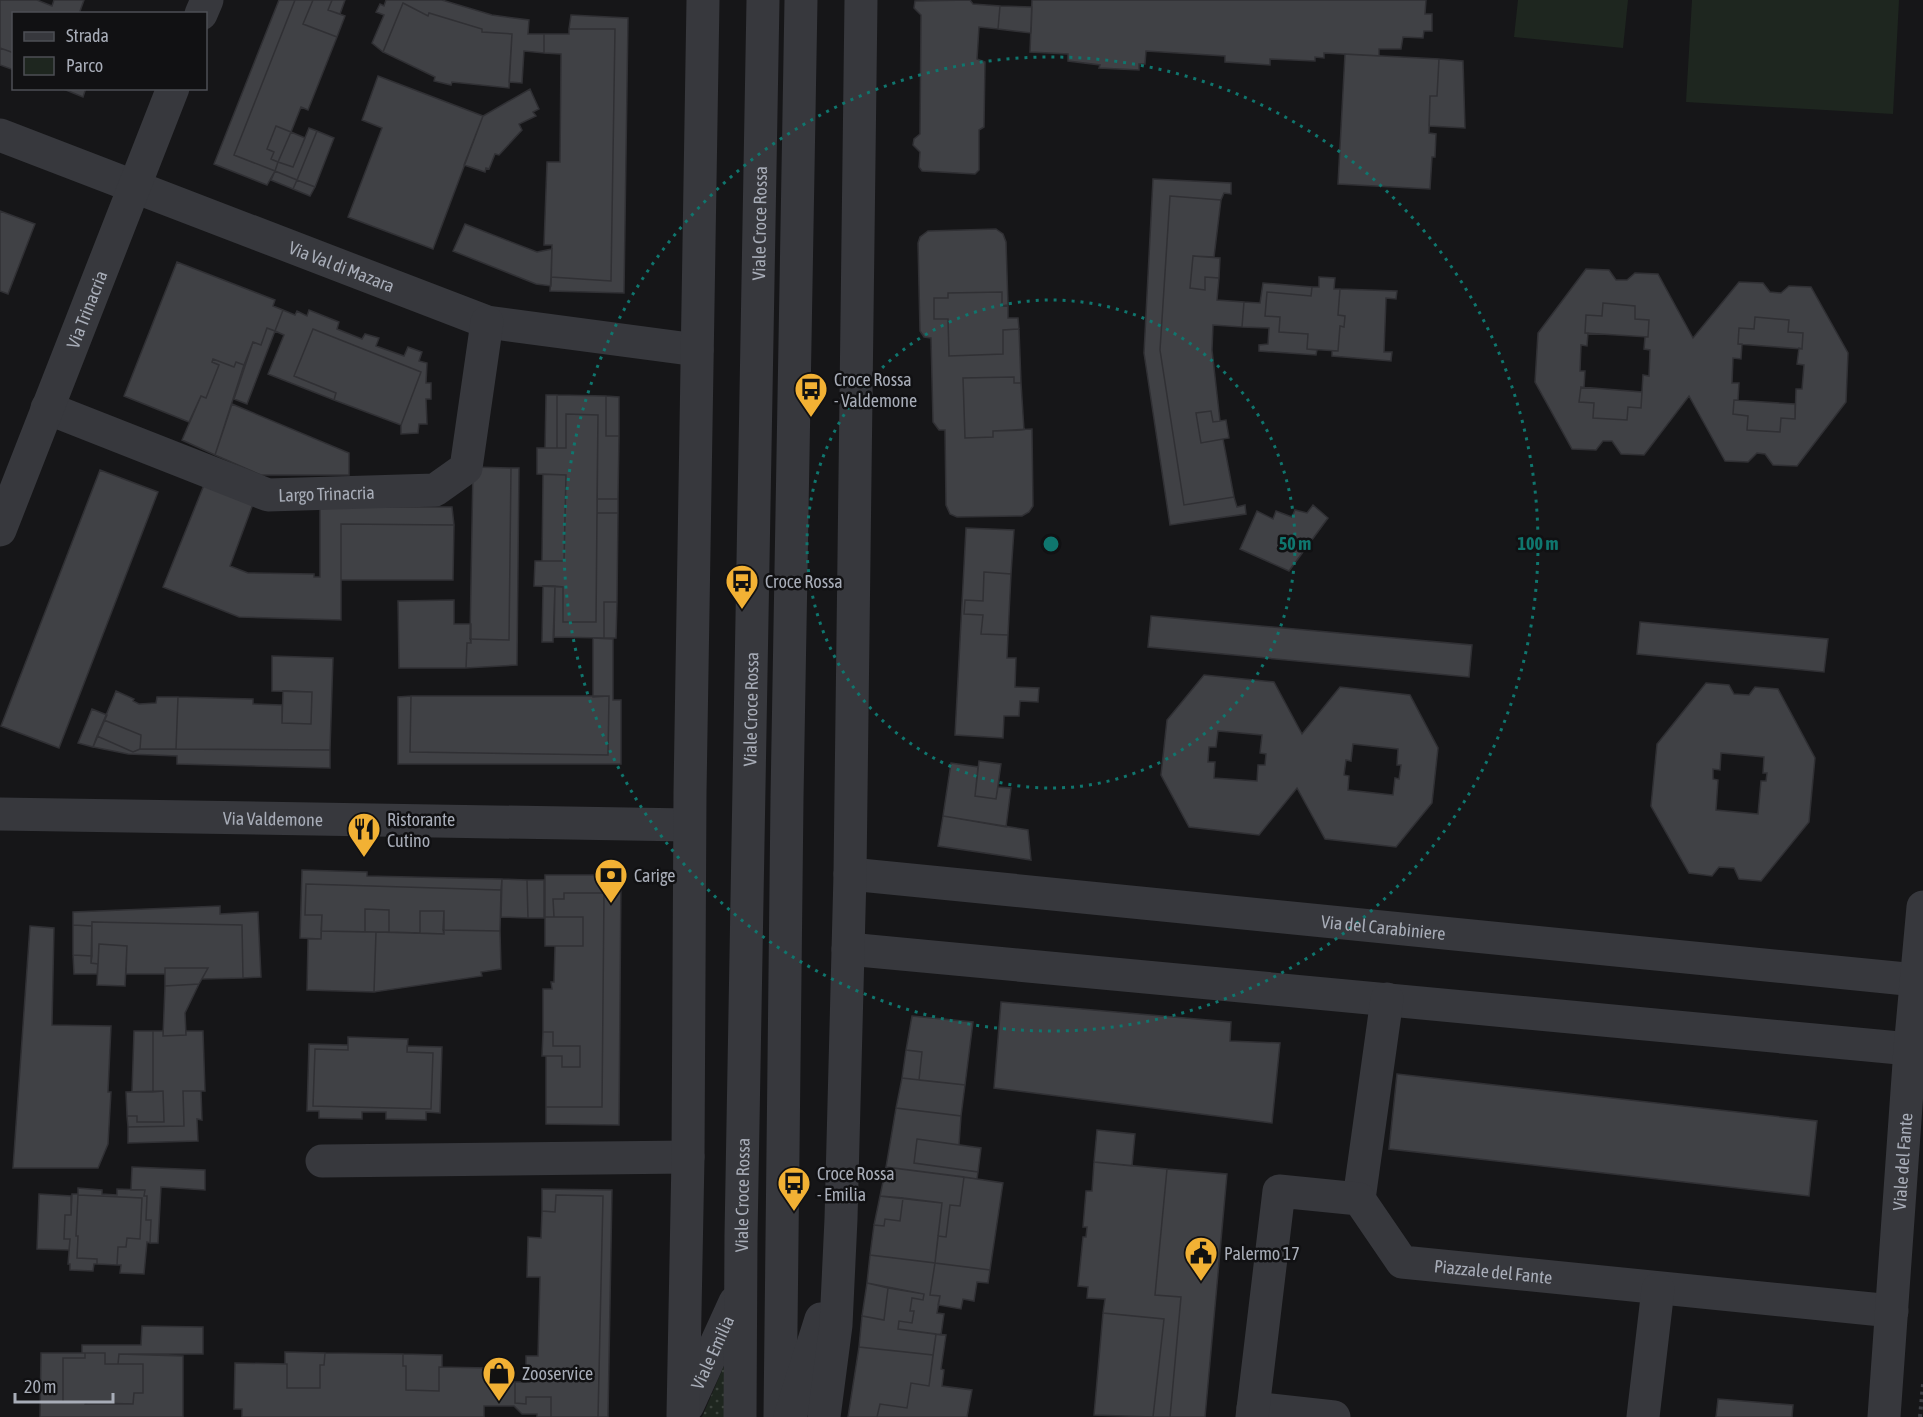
<svg xmlns="http://www.w3.org/2000/svg" width="1923" height="1417" viewBox="0 0 1923 1417" font-family="'Asap Condensed',sans-serif">
	<style>
		.grass { fill: url(#grass-dots) }
		.park { fill: #1e261f }
		.building { fill: #404145; stroke: #303034; stroke-width: 1.5; fill-rule: evenodd }
		.lines { fill: none; stroke-linecap: round; stroke-linejoin: round }
		.path { stroke: #3d3f44; stroke-width: 4; stroke-dasharray: 3 4.5; stroke-linecap: butt }
		.minor { stroke: #37383d; stroke-width: 33 }
		.ring { fill: none; stroke: #0f766e; stroke-width: 3; stroke-dasharray: 3 6 }
		.labels { text-anchor: middle; dominant-baseline: central; stroke-width: 5; stroke-linejoin: round; paint-order: stroke }
		.street-label { font-size: 18px; fill: #a8adb8; stroke: #111113 }
		.poi-label { font-size: 18px; fill: #a8adb8; stroke: #111113; text-anchor: start }
		.centre { fill: #0f766e; stroke: #111113; stroke-width: 3 }
		.ring-label { font-size: 18px; text-anchor: middle; font-weight: bold; fill: #0f766e; stroke: #111113; stroke-width: 5; stroke-linejoin: round; paint-order: stroke }
	</style>
	<defs>
		<pattern id="grass-dots" width="8" height="8" patternUnits="userSpaceOnUse" patternTransform="scale(1.5)"><rect width="8" height="8" fill="#1e261f"/><path d="M2 2h.1M6 6h.1" fill="none" stroke="#3c433d" stroke-width="1.8" stroke-linecap="round"/></pattern>
	</defs>
	<rect width="100%" height="100%" fill="#161618"/>
	<path class="grass" d="M727,1359l-1,58h-24z"/>
	<path class="park" d="M1518,0h110l-5,48 -109,-11z
		M1692,0h207l-6,114 -207,-12z"/>
	<path class="building" d="M0,0h37l15,6 2,-6h30l-5,14h-65v39l-14,-5z
		M279,0h16l-61,155 41,16 -8,14 -53,-21z
		M295,0h18l-10,24 34,13 -29,73 -7,-3 -10,25 -15,-6 -9,23 7,3 -3,7 7,3 -3,9 -41,-16z
		M313,0h19l-4,10 17,6 -8,21 -34,-13z
		M332,0h13l-5,14 -12,-4z
		M386,0h56l50,15 37,5 -1,14h16v19l-20,-2 -2,32 -13,-1 3,-48 -30,-2v-3l-53,-16 -1,3 -25,-13 -20,49 -11,-9 12,-28 -8,-3 4,-8 4,2z
		M970,0l3,4 27,2 -2,23 -19,-2 -2,32 8,3 -1,65 -5,3v40l-4,4 -53,-3 -3,-4 1,-15 -7,-7 1,-6 6,-5 1,-119 -7,-7 1,-7z
		M1032,0h394l-1,14h7v17h-8l-1,7 -20,-1 -2,12h-22v7l-55,-3v5l-9,-1v4l-45,-2v6l-45,-3v-6l-79,-5 -1,13h-6v6l-40,-2 1,-3 -32,-4v-7l-38,-2z
		M403,3l25,13 1,-3 53,16v3l30,2 -3,54 -57,-6 -1,3 -17,-4 1,-4 -52,-25z
		M1000,6l32,1 -1,26 -33,-4z
		M571,15l57,3 -4,275 -74,-2 1,-14 60,4 4,-252h-46z
		M569,29h46l-4,252 -60,-4 1,-32h-8l3,-83h13l1,-108 -17,-1v-19h25z
		M0,48l14,5v17l-14,-5z
		M1345,54l94,5 -2,37h-7l-1,37 7,1 -1,23h-3l-2,32 -92,-5z
		M1439,59l24,2 2,67 -36,-2 1,-30h7z
		M378,76l105,40 -50,133 -85,-32 34,-89 -20,-8z
		M61,88h25l-3,9z
		M530,89l9,20 -6,3 3,4 -17,8 3,6 -23,25 -4,-1 -6,15 -3,-1 -1,4 -21,-7 19,-49z
		M276,126l15,6 -13,30 -7,-3 3,-7 -7,-3z
		M309,128l8,3 -20,49 -22,-9 3,-9 15,5z
		M317,131l17,7 -19,49 -18,-7z
		M291,132l14,6 -12,29 -15,-5z
		M275,171l22,9 -4,9 -22,-9z
		M1153,179l78,4v11l-7,-1 -3,7 -51,-4 -10,154 24,155 50,-8 3,10 8,-2 1,9 -76,11 -26,-172z
		M297,180l18,7 -5,9 -17,-7z
		M1170,196l51,4 -7,57 -21,-1 -3,32 15,2v-13l14,1 -2,22 27,2 -2,25 -29,-2 -1,25 8,71 -7,1 -2,-11 -15,2 5,30 22,-4 11,58 -50,8 -24,-155z
		M0,211l35,13 -27,70 -8,-3z
		M465,224l72,28 15,-3 -1,37 -15,-2 -83,-33z
		M996,229l7,5 3,8 2,63 -6,1v-14l-54,1v5h-14v21h14l1,37 54,-2v-24l16,-1 2,54h-7v-6l-51,1 2,60 28,-1v-6l39,-2 1,77 -4,6 -7,4 -65,1 -7,-3 -4,-9 -1,-75h-6l-6,-8 -2,-84 -7,-1 -4,-6 -2,-88 2,-6 8,-6z
		M1193,256l27,2 -1,20 -14,-1v13l-15,-2z
		M177,262l98,38 -2,6 10,4 -8,21 -8,-3 -6,17 -8,-3 -9,23 -8,-3 -2,5 -21,-8 -1,3 7,3 -13,33 -5,-2 -12,26 -65,-26z
		M1586,269l23,1 7,10h11l8,-7 23,1 35,64 46,-56 24,1 7,9 11,1 8,-7 22,1 37,66 -2,49 -49,64 -24,-1 -8,-11 -8,-1 -9,9 -23,-1 -36,-65 -45,59 -23,-1 -9,-13h-9l-7,9 -24,-1 -37,-67 3,-49z
		M1319,277l16,1 -1,11h6l-2,26 7,1 -1,11 -4,-1 -2,25 -31,-2 1,-15 -29,-2 1,-15 -15,-1 2,-24 44,4 1,-9h7z
		M1263,283l49,4 -1,9 -44,-4 -2,24 15,1 -1,15 29,2 -1,15 10,1 -1,5 -57,-4v-6l9,-1 1,-16 -27,-1 2,-25 16,1z
		M1340,289l57,2 -1,8 -10,-1 -2,54h8l-1,9 -59,-5v-5h6l2,-25 4,1 1,-11 -7,-1z
		M1002,292v14l6,-1v13h10l1,11 -16,1v24l-54,2 -1,-37h-14v-21h14v-5z
		M1603,303l32,3v13l14,1 -1,17 -63,-4 1,-18 16,1z
		M1603,303l32,3v13l14,1 -1,17h-3l-1,12 6,1 -1,26 -6,-1 -2,33 -13,-1 -1,13 -34,-2 1,-15 -15,-1 2,-15 3,1 1,-17h-5l1,-26 6,1 1,-13h-3l1,-18 16,1z
		M283,310l12,5 2,-4 10,5 2,-6 30,12 -2,7 25,10 3,-5 14,4 -3,8 28,10 4,-9 14,5 -3,9 8,2 -1,20h5v16h-5l1,25h-8l-1,9 -17,1v-9l20,-53 -108,-43 -19,47 42,17 -2,7 -66,-26 16,-39 -9,-4z
		M1755,317l34,3 -1,12 15,1 -1,16 -64,-5 1,-16 15,1z
		M1755,317l34,3 -1,12 15,1 -1,16 -3,-1 -2,16 7,1 -2,24h-6l-1,30 -14,-1 -1,14 -33,-2 1,-14 -15,-2 1,-14h4l1,-17h-7l1,-25 8,1 1,-15h-4l1,-16 15,1z
		M267,328l8,3 -28,73 -13,-5 19,-57 8,3z
		M313,329l108,43 -20,53 -67,-25 2,-7 -42,-17z
		M213,359l21,8 2,-5 8,3 -29,90 -33,-15 19,-44 5,2 13,-33 -7,-3z
		M1014,377v6h7l3,47 -31,1v6l-28,1 -2,-60z
		M1581,387l61,5 -1,16 -13,-1 -1,13 -34,-2 1,-15 -15,-1z
		M546,395h11v53h-12z
		M557,395l49,1v40h13l-1,63h-21l1,-84 -32,-1v34h-9z
		M606,396l13,1v39h-13z
		M1734,400l61,4v15l-14,-1 -1,14 -33,-2 1,-14 -15,-2z
		M232,404l117,49v22h-88l-46,-20z
		M1211,411l2,11 13,-2 3,18 -28,5 -5,-30z
		M566,414l32,1 -2,207h-33v-35l-29,-1 1,-25h29l2,-86 -29,-1v-26h29z
		M473,467l38,1 -2,172 -39,-1z
		M511,468h8l-2,197 -51,3 1,-25h4l-1,-4 39,1z
		M100,470l58,22 -99,256 -58,-22z
		M543,474l23,1 -2,86h-22z
		M204,485l49,19 -23,62 18,7 66,1v3h6v-70h132l2,18 -113,-1v96l-102,-3 -76,-30z
		M597,499h21v14h-21z
		M1313,505l15,13 -39,53 -49,-22 17,-38 16,8 3,-8 16,6 3,-7 12,3z
		M597,513h21l-1,89h-13v36l-50,-1 1,-51 8,1v35h33z
		M341,524l113,1 -1,55h-112z
		M966,528l48,2 -3,44 -27,-2 -1,29 -18,-1 -1,14 19,1 -2,19 27,1 -1,23h9l-1,29 24,1 -1,14 -18,-1 -1,15h-15l-1,22 -48,-3z
		M984,572l27,2 -3,61 -27,-1 2,-19 -19,-1 1,-14 18,1z
		M543,586h12l-2,56h-11z
		M454,600v24h17v19h-4l-1,25h-67l-1,-67z
		M604,602h13l-1,36h-12z
		M1151,616l321,29 -3,32 -321,-30z
		M1640,622l188,17 -4,33 -187,-18z
		M593,638l20,1v61h8v64h-223v-67l13,-1 -1,56 198,3 1,-59 -16,1z
		M272,656l61,2 -3,92 -154,-1 2,-52 75,2v5l29,1v18l29,1 1,-32 -40,-1z
		M1204,675l70,7 28,52 38,-47 70,8 28,53 -6,55 -36,44 -71,-8 -28,-51 -38,47 -70,-8 -28,-52 6,-55zM1218,731l44,4 -2,18 6,1 -1,11h-7l-1,16 -43,-3 1,-16h-7l1,-15h7zM1353,744l45,5 -1,16h4l-2,14 -4,-1 -2,17 -45,-5 1,-14 -5,-1 2,-15 5,1z
		M1706,683l23,2 5,9 15,1 6,-8 23,2 37,69 -6,64 -48,59 -22,-2 -5,-11 -15,-1 -7,9 -23,-3 -38,-67 6,-62zM1721,753l43,4 -1,16h4l-1,8h-5l-3,33 -42,-4 2,-30 -5,-1v-10l7,1z
		M116,691l18,8 -1,2 6,3 17,-1 1,-6h21l-2,52h-36l1,-14 -37,-15z
		M283,691l29,1 -1,32 -29,-1z
		M411,696h198l-1,59 -198,-3z
		M92,709l15,6 -14,32 -15,-4z
		M104,720l37,15 -1,14 -7,3 -36,-16z
		M97,736l36,16 7,-3 190,1v18l-153,-4v-8l-49,-2 -35,-7z
		M979,761l22,3 -5,35 -21,-3z
		M951,763l27,4 -3,29 21,3 2,-12 13,1 -5,39 -63,-11z
		M943,816l85,14 3,30 -93,-14z
		M302,870l65,2v4l135,3 -1,11 -195,-6 -1,31h17l-1,24 -21,-1z
		M545,875h76l-2,250 -73,-1v-17h56l2,-214h-40v6h-11l1,18h-9z
		M502,879l25,1 1,38 -27,-1z
		M527,880h17v38h-16z
		M306,884l195,6 -1,41 -57,-1 1,-19h-24v22l-31,-1v-22l-24,-1v23l-44,-1 1,-16h-17z
		M564,893h40l-2,214h-56v-51h16v11h18v-21h-27v-14h-10v-43h9l-1,-7h3l1,-36h28v-29h-29l-1,-18h11z
		M220,906v8l38,-2 3,65 -18,1 -1,-53 -150,-3v4l-19,-1v-13z
		M365,909l24,1v22h-24z
		M420,911h24v23l-24,-1z
		M545,917h38v29h-38z
		M92,922l150,3 1,53 -41,1 6,-11h-43v6h-39l1,-28 -28,-2 -1,20 -7,-1z
		M73,925l19,1v30l-19,-1z
		M30,926l24,2 -2,97 59,1 -3,66h3l-3,52 -10,24h-85z
		M443,930l57,1 1,38 -20,3 1,4 -108,16 2,-60 68,2z
		M321,931l55,1 -2,60 -67,-2 1,-51h13z
		M99,944l28,2 -2,40 -28,-1z
		M73,955l19,1 -1,7 7,1 -1,10h-23z
		M165,968h43l-9,16 -34,2z
		M199,984l-14,29 1,22 -23,1 2,-50z
		M1001,1002l230,20 -1,19 50,2 -8,80 -278,-35z
		M912,1016l61,6 -8,63 -46,-5 3,-28 -16,-2z
		M134,1031h19v61h-21z
		M153,1031h10v5l23,-1v-4h17l2,60h-22l1,35 -56,1 -1,-11h10v6h27l-1,-31 -10,1z
		M543,1032h10v14h27v21h-18v-11h-20z
		M348,1037l60,2 -1,13 26,1 -2,56 -118,-3 2,-57 33,1z
		M309,1044l39,1v5l-33,-1 -2,57 118,3 2,-56 -26,-1v-6l35,1 -2,66 -14,-1v8l-40,-1v-7h-24v7l-43,-1v-7h-12z
		M906,1050l16,2 -3,28 -17,-2z
		M1397,1074l420,47 -8,75 -420,-47z
		M902,1078l63,7 -4,31 -65,-8z
		M163,1091l1,31h-27v-6h-10l-1,-24z
		M183,1091h18l1,29 -5,-1 1,22 -70,2v-16l56,-1z
		M896,1108l65,8 -2,29 -42,-6 -3,24 64,9 -1,7 -91,-12z
		M1097,1130l38,4 -3,32 -38,-4z
		M917,1139l64,9 -3,24 -64,-9z
		M1094,1162l73,7 -12,126 26,2 -11,120h-17l11,-98 -61,-6 2,-14 -18,-1 1,-11 -10,-1 5,-49h3l1,-10h-4l3,-36h6z
		M132,1167l73,3v20l-44,-3 -3,56h-8l1,-23h-5l1,-24h-3l1,-6h-14z
		M886,1167l78,10 -4,29 -10,-1 -4,32 -8,-1 4,-33 -62,-7z
		M1167,1169l60,5 -22,243h-35l11,-120 -26,-2z
		M964,1177l39,6 -13,87 -55,-7 3,-27 8,1 4,-32 10,1z
		M78,1188l24,2v4l15,1v-6l28,1 -1,6h3l-1,24h5l-1,23 -3,-1 -3,32 -24,-1 1,-8h-4l1,-18h8l1,-9 13,1 2,-41 -64,-3 -2,41h2l-1,22 20,1v5h-3l-1,7 -23,-1v-6h-2l2,-25h-6l1,-24h6l1,-21h6z
		M542,1189l70,1 -4,227h-10l5,-221 -47,-1 -1,17 -13,-1z
		M39,1194l32,2v19h-6l-1,24h6l-1,11 -32,-1z
		M78,1195l64,3 -2,41 -13,-1 -1,9h-8l-1,18 -20,-1v-5l-20,-1 1,-22h-2z
		M556,1195l47,1 -5,221h-47v-20h-25v7l-11,-1v-21h11v-26h12l2,-79h-13l1,-40 13,1 1,-27 13,1z
		M880,1196l23,2 -3,23 -15,-2 -1,7 -10,-1z
		M903,1198l39,5 -7,60 -65,-8 4,-30 10,1 1,-7 15,2z
		M870,1255l65,8 -5,32 10,1 -3,17 7,1 -3,21 -43,-6 1,-8 13,2 2,-12h-4l2,-13 11,2 1,-6 -57,-11z
		M935,1263l55,7 -2,13 -11,-1 -3,19 -11,-2 -2,10 -23,-4 2,-9 -10,-1z
		M867,1283l21,5 -4,32 -22,-4z
		M888,1288l36,6 -1,6 -11,-2 -2,13h4l-2,12 -13,-2 -1,8 38,5 -3,21 -74,-8 3,-31 22,4z
		M1103,1313l61,6 -11,98 -59,-2z
		M142,1326l61,1v27h-84l-1,10h-13v-11h-23v-8h59z
		M936,1334l10,1 -5,34 3,1 -2,16 30,4 -5,27h-90l3,-13 27,4 4,-25 18,3z
		M859,1347l74,8 -4,31 -18,-3 -4,25 -27,-4 -3,13h-29z
		M285,1352l40,1 -1,12h-4v23h-33v-24h-2z
		M41,1353h44v5h-22v44h22v2h48l1,-11h9v-29h-25l1,-10 64,2v61h-143z
		M85,1353h20v11h38v29h-9l-1,11 -70,-2v-44h22z
		M325,1353l78,1v12h3v24l33,1v-24l50,1v6h17l9,8v21l11,1v-7h25v20h-14v-3h-15l-8,-8h-30v11h-242v-8h-8l1,-46 52,1v24h33v-23h4z
		M403,1354l39,1v12h-3v24l-33,-1v-24h-3z
		M1718,1399l75,6 -1,12h-76z"/>
	<g class="lines">
		<path class="path" d="M1920,1417l3,-33"/>
		<g class="minor">
			<path d="M201,14l6,-14"/>
			<path id="s1" d="M0,135l487,187 210,28"/>
			<path id="s2" d="M47,408l221,87 167,-5 31,-22 21,-146"/>
			<path id="s3" d="M0,530l173,-442"/>
			<path id="s4" d="M0,814l689,11"/>
			<path id="s5" d="M850,874l1066,106"/>
			<path d="M848,949l1062,100"/>
			<path d="M322,1161l366,-4"/>
			<path d="M1359,1199l28,-200"/>
			<path id="s6" d="M688,1405l47,-103"/>
			<path d="M1253,1408l81,9"/>
			<path d="M683,1415l5,-258 2,-364 13,-793"/>
			<path id="s7" d="M740,1417l1,-181 22,-1236"/>
			<path d="M780,1417l7,-619 14,-798"/>
			<path d="M790,1417l31,-98"/>
			<path d="M824,1417l12,-92 5,-106 9,-345 11,-874"/>
			<path id="s8" d="M1252,1417l27,-226 80,8 43,63 490,49"/>
			<path d="M1643,1417l15,-128"/>
			<path id="s9" d="M1884,1417l26,-368 13,-142"/>
		</g>
	</g>
	<g class="ring">
		<circle cx="1051" cy="544" r="244"/>
		<circle cx="1051" cy="544" r="487"/>
	</g>
	<defs>
		<symbol id="bus-pin" viewBox="-11 -11 22 30"><path d="M0 17L-7.5 6A9.5 9.5 0 1 1 7.5 6Z" fill="#f2b134" stroke="#111113"/><path d="M-5-6H5V4H4V6H2V4H-2V6H-4V4H-5ZM-3.5-4V0h7V-4ZM-3.5 1.2v1.5H-2V1.2ZM2 1.2v1.5H3.5V1.2Z" fill="#111"/></symbol>
		<symbol id="restaurant-pin" viewBox="-11 -11 22 30"><path d="M0 17L-7.5 6A9.5 9.5 0 1 1 7.5 6Z" fill="#f2b134" stroke="#111113"/><path d="M-5-6h1v4h1v-4h1v4h1v-4h1v5L-1.5 .5V6h-2V.5L-5-1ZM5-6V6H3V1.5H1.5Q1.5-4 5-6Z" fill="#111"/></symbol>
		<symbol id="bank-pin" viewBox="-11 -11 22 30"><path d="M0 17L-7.5 6A9.5 9.5 0 1 1 7.5 6Z" fill="#f2b134" stroke="#111113"/><path d="M-6-4H6V4H-6ZM0-2.3a2.3 2.3 0 1 0 0 4.6a2.3 2.3 0 1 0 0-4.6Z" fill="#111"/></symbol>
		<symbol id="civic-pin" viewBox="-11 -11 22 30"><path d="M0 17L-7.5 6A9.5 9.5 0 1 1 7.5 6Z" fill="#f2b134" stroke="#111113"/><path d="M-.6-6.5H3V-4.5H.6V-3L4-1V1h2V6H-6V1h2V-1L-.6-3ZM-1.2 2.5V6h2.4V2.5Z" fill="#111"/></symbol>
		<symbol id="shop-pin" viewBox="-11 -11 22 30"><path d="M0 17L-7.5 6A9.5 9.5 0 1 1 7.5 6Z" fill="#f2b134" stroke="#111113"/><path d="M-5-2.5h2.3a2.7 3.5 0 0 1 5.4 0H5L5.5 6h-11ZM-1.5-2.5h3a1.5 2.3 0 0 0-3 0Z" fill="#111"/></symbol>
	</defs>
	<g fill-rule="evenodd">
		<use href="#bus-pin" x="792" y="370" width="38" height="52"/>
		<use href="#bus-pin" x="723" y="562" width="38" height="52"/>
		<use href="#restaurant-pin" x="345" y="810" width="38" height="52"/>
		<use href="#bank-pin" x="592" y="856" width="38" height="52"/>
		<use href="#bus-pin" x="775" y="1164" width="38" height="52"/>
		<use href="#civic-pin" x="1182" y="1234" width="38" height="52"/>
		<use href="#shop-pin" x="480" y="1354" width="38" height="52"/>
	</g>
	<g class="labels">
		<g class="street-label">
			<text stroke="none"><textPath href="#s7" startOffset="1194">Viale Croce Rossa</textPath></text>
			<text stroke="none"><textPath href="#s1" startOffset="366">Via Val di Mazara</textPath></text>
			<text stroke="none"><textPath href="#s3" startOffset="237">Via Trinacria</textPath></text>
			<text stroke="none"><textPath href="#s2" startOffset="296">Largo Trinacria</textPath></text>
			<text stroke="none"><textPath href="#s7" startOffset="708">Viale Croce Rossa</textPath></text>
			<text stroke="none"><textPath href="#s4" startOffset="273">Via Valdemone</textPath></text>
			<text stroke="none"><textPath href="#s5" startOffset="536">Via del Carabiniere</textPath></text>
			<text stroke="none"><textPath href="#s9" startOffset="256">Viale del Fante</textPath></text>
			<text stroke="none"><textPath href="#s7" startOffset="222">Viale Croce Rossa</textPath></text>
			<text stroke="none"><textPath href="#s8" startOffset="476">Piazzale del Fante</textPath></text>
			<text stroke="none"><textPath href="#s6" startOffset="58">Viale Emilia</textPath></text>
		</g>
		<g class="poi-label">
			<text x="834" y="379">Croce Rossa<tspan x="834" dy="21">- Valdemone</tspan></text>
			<text x="765" y="581">Croce Rossa</text>
			<text x="387" y="819">Ristorante<tspan x="387" dy="21">Cutino</tspan></text>
			<text x="634" y="875">Carige</text>
			<text x="817" y="1173">Croce Rossa<tspan x="817" dy="21">- Emilia</tspan></text>
			<text x="1224" y="1253">Palermo 17</text>
			<text x="522" y="1373">Zooservice</text>
		</g>
	</g>
	<circle cx="1051" cy="544" r="9" class="centre"/>
	<g class="ring-label">
		<text x="1295" y="550">50 m</text>
		<text x="1538" y="550">100 m</text>
	</g>
	<rect x="12" y="12" width="195" height="78" fill="#111113" stroke="#4d4f55" stroke-width="1.5"/>
	<rect x="24" y="32" width="30" height="9" fill="#37383d" stroke="#4d4f55" stroke-width="1.5"/>
	<text x="66" y="42" font-size="18" fill="#a8adb8">Strada</text>
	<rect x="24" y="57" width="30" height="18" fill="#1e261f" stroke="#4d4f55" stroke-width="1.5"/>
	<text x="66" y="72" font-size="18" fill="#a8adb8">Parco</text>
	<path d="M15 1393v9h98v-9" fill="none" stroke="#a8adb8" stroke-width="3"/>
	<text x="24" y="1393" font-size="18" fill="#a8adb8" stroke="#111113" stroke-width="4.5" paint-order="stroke">20 m</text>
</svg>
